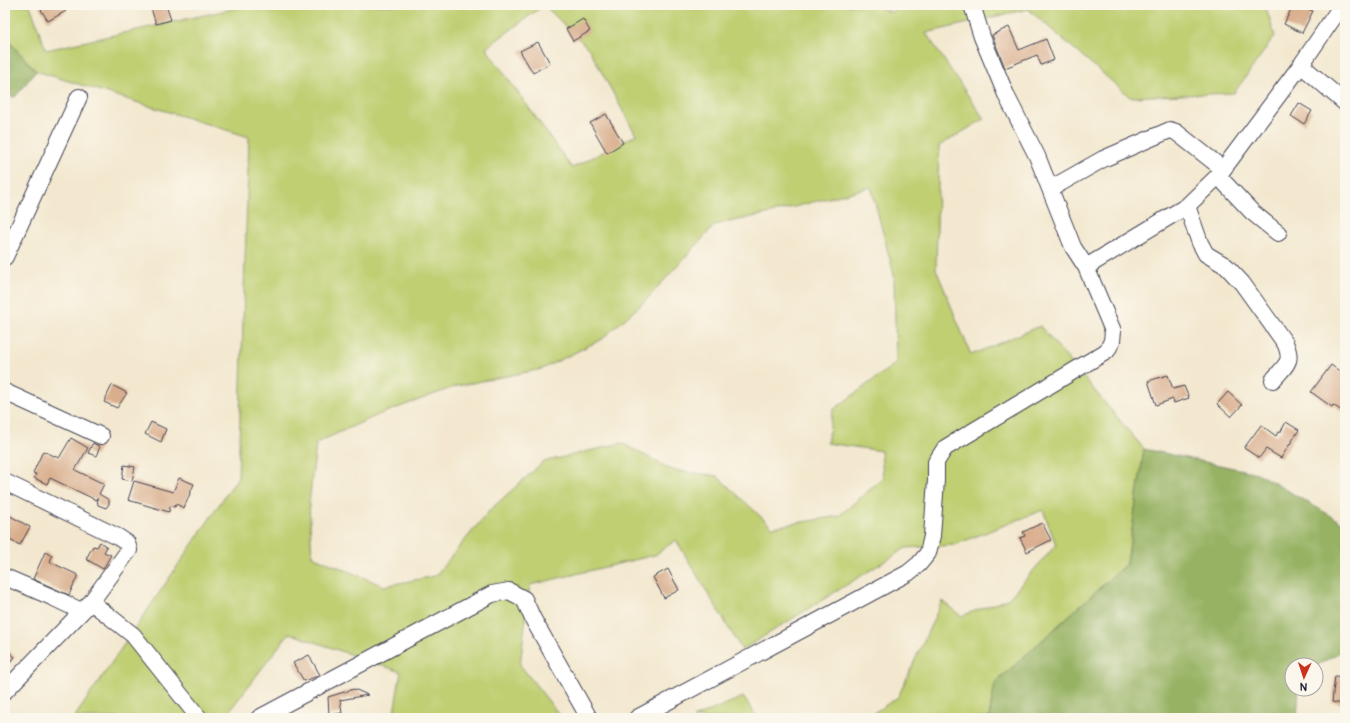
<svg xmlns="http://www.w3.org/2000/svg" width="1350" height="723" viewBox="0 0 1350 723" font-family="Pangolin,sans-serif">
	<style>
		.green { fill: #bfcf72; stroke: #707856; fill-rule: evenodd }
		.forest { fill: #97b264; stroke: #5c6a50 }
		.building { fill: #d9ae8d }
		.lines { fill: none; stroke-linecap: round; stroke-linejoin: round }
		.minor-casing { stroke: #414051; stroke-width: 18 }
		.minor { stroke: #fff; stroke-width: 16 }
	</style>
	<rect width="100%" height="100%" fill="#fbf7ec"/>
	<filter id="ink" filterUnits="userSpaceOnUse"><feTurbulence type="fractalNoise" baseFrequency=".025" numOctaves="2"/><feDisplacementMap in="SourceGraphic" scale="8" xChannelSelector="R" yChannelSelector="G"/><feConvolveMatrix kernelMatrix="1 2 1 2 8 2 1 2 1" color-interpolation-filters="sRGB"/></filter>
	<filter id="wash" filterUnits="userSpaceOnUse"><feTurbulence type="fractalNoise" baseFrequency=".012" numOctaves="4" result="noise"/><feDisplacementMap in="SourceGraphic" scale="16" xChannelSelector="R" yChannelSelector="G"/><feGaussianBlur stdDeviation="0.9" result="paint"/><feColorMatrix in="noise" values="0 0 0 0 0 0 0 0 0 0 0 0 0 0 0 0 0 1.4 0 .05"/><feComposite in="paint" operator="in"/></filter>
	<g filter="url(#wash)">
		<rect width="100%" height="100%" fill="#f3e8cf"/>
		<path class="green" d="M5,5h25l16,45 204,-45h623l18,7 11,-7h363l10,31 -41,57 -104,4 -102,-88 -102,24 58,86 -45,27 -3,123 35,86 69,-29 104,123 -17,114 -132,120 -6,35h-123l32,-21 44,-96 19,15 47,-17 48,-54 -13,-35 -89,35 -48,3 -164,102 -66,-110 -21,15 -125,30 -10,80 42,53h-169l8,-46 -112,-39 -65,85h-150l164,-241 11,-340 -213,-66 -31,-34zM544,5l45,44 47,86 -64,33 -86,-120zM871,187l23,88 2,88 -63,47 -6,33 54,8 2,27 -44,38 -67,11 -55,-51 -45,-6 -50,-27 -79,19 -53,48 -55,66 -51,10 -72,-30 -3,-52 7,-61 62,-28 79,-29 85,-17 60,-30 44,-39 69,-75 56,-12z
			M743,697l15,21h-65z"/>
		<path class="forest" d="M5,37l31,34 -21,26 -10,-1z
			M1144,449l113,24 88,51v125l-29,17v-1h-24v24h7l-2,29h-308l6,-35 132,-120z"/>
		<g id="blocks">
			<path class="building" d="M38,5h25l3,6 -18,10z
				M150,5h16l5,15 -15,4z
				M1293,5h7l13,6 -11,22 -18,-9z
				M583,19l7,12 -17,10 -7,-12z
				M1009,27l10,23 27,-11 8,21 -13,5 -4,-10 -32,13 -13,-33z
				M538,42l12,21 -17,10 -13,-22z
				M1299,103l13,8 -8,13 -13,-8z
				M606,114l17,29 -16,10 -17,-30z
				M1331,365l14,10v38l-12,-8 -1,2 -21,-15z
				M1168,375l5,14 11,-3 5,12 -15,5 -1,-4 -17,6 -8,-24z
				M112,385l15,8 -10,15 -13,-6z
				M1228,392l14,13 -11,12 -14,-13z
				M151,422l15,7 -5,13 -16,-8z
				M1286,422l13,8 -18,28 -15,-9 -7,9 -15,-10 17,-23 15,11 2,-4 2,1z
				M71,438l17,10 -13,22 29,14 -5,10 10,6v4l-3,4 -8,-3 -1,-7 -1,2 -46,-22 -3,6 -13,-6 2,-4 -3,-1 10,-22 16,7z
				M93,443l7,4 -4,9 -8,-3z
				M124,465l11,2 -3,14 -10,-2z
				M179,478l15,6 -10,24 -8,-4 -1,3 -5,-1 -1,6 -41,-12 6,-19 39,11z
				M5,513l25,14 -10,18 -15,-7z
				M1042,523l9,17 -24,12 -7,-14 5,-2 -2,-4z
				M100,542l7,5 -3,5 7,3 -8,14 -17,-10 7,-13 4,1z
				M45,552l7,4 -2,6 28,13 -9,20 -36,-16z
				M668,569l11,21 -15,8 -11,-21z
				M5,648l10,9 -10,11z
				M309,655l11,20 -16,6 -11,-18z
				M1335,676l10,1v27l-13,-2z
				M354,689l14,6 -28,5 2,13 -13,2 -1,-18z"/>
		</g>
	</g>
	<g filter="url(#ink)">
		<use href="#blocks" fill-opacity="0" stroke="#414051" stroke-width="1"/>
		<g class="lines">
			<defs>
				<path id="minor" d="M1301,65l44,38
					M1218,176l34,36 26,21
					M1050,189l53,-30 67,-29 6,2 47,37
					M1187,206l13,37 6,11 20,12 16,17 43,60c9,20 0,22 -12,37
					M5,257l74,-160
					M1086,267l101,-61 31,-30 83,-111 41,-60
					M5,392l96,44
					M5,482l113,55 9,6 2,7 -38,52 -86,89
					M5,577l49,21 27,13
					M91,602l42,33 66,83
					M259,718l233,-124 17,-3 15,8 9,20 56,99
					M637,718l271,-145 11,-9 9,-11 4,-17 4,-56v-18l9,-14 162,-97 5,-10 1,-10 -27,-64 -13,-20 -36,-91 -30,-59 -25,-60 -10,-32"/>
			</defs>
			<use href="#minor" class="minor-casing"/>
			<use href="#minor" class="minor"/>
		</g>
	</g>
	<rect width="1350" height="723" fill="none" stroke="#fbf7ec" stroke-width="20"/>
	<g transform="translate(1304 677) rotate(183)"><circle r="19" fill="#fbf7ec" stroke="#a4a2a5"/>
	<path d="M0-3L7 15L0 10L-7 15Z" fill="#c8321e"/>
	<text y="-6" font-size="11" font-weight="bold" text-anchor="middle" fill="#22223b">N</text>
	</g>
</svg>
